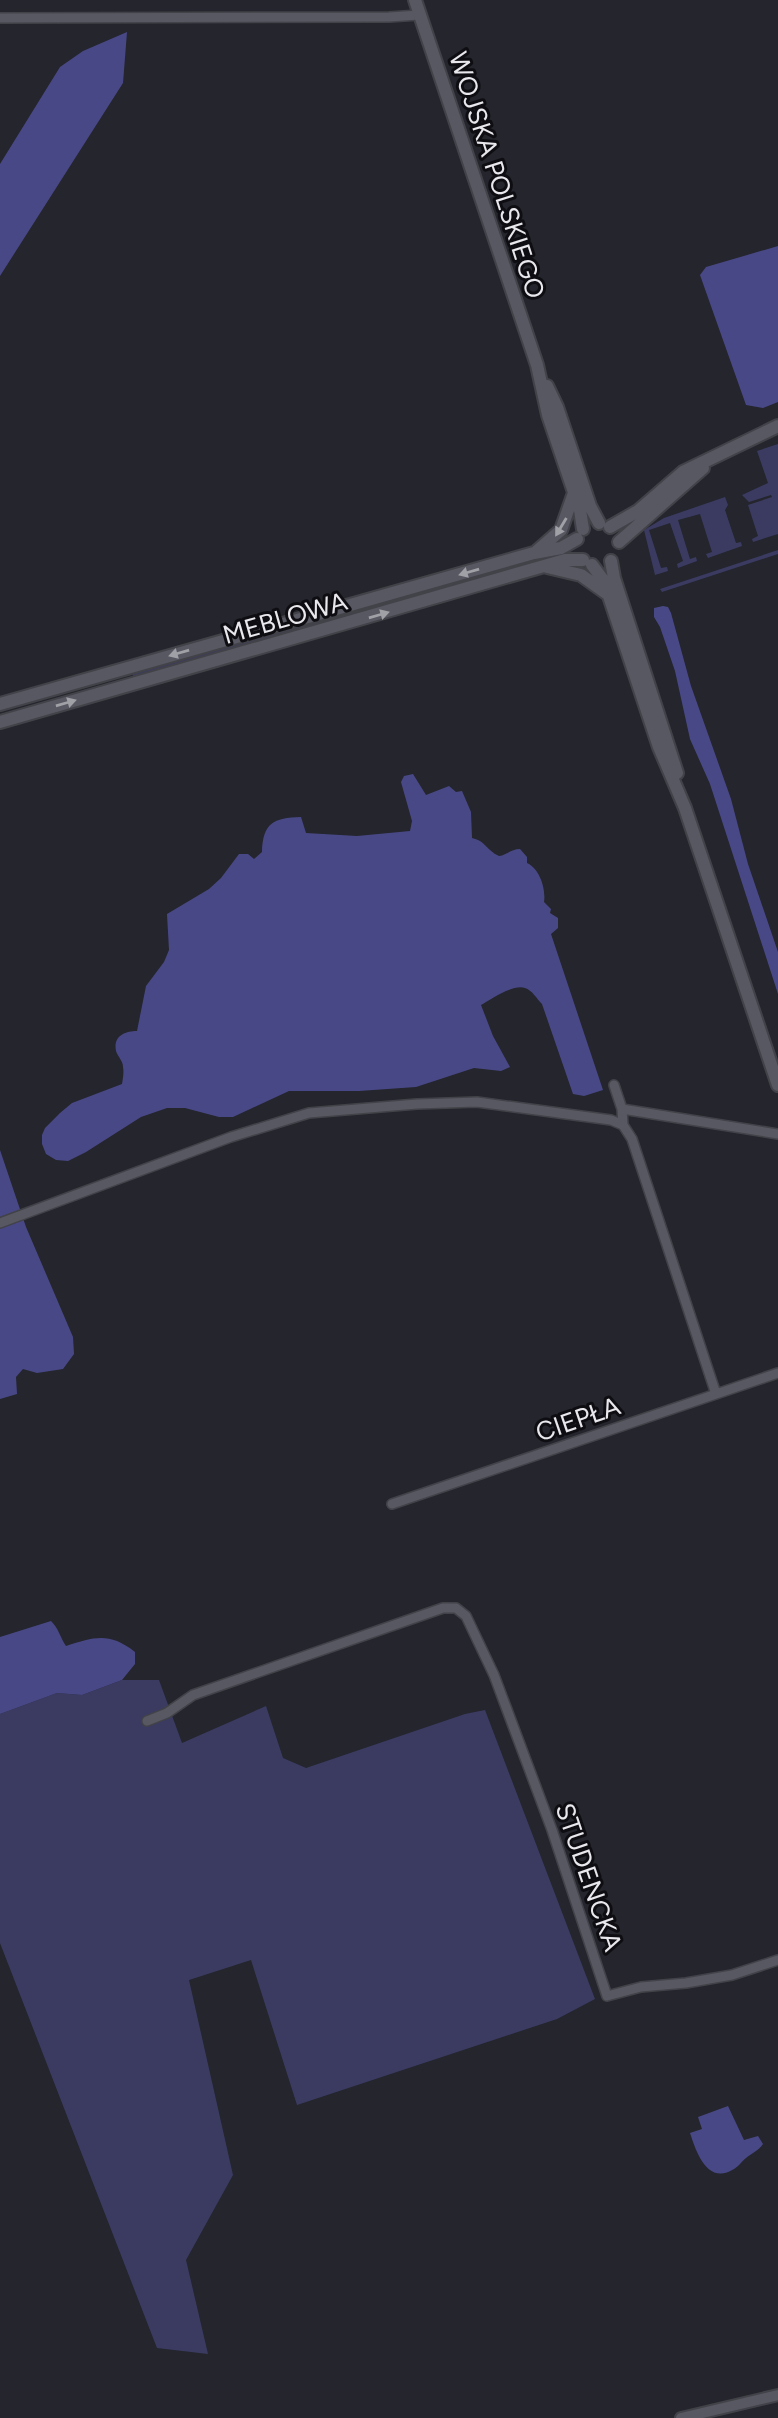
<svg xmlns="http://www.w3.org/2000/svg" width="778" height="2418" viewBox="0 0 778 2418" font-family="Figtree,sans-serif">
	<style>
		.green { fill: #3b3b62 }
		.forest { fill: #494886 }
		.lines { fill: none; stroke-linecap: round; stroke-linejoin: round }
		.minor-casing { stroke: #424249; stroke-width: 12 }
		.tertiary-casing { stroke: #424249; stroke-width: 14 }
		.secondary-casing { stroke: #424249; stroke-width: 16 }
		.minor { stroke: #575861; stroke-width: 9 }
		.tertiary { stroke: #575861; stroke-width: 10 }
		.secondary { stroke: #575861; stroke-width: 12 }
		.oneway { fill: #a0a0a7 }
		.labels { text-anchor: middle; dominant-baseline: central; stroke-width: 6; stroke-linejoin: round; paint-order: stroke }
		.street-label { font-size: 26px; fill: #e8e8ed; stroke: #0e0e12 }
	</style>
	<rect width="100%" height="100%" fill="#24252d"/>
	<path class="green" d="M778,444v90l-25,8 -1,-3 6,-3 -10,-31 24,-8 -1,-2 -22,7 -7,-7 26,-12 -11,-32z
		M725,497l3,8 -3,5 11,33 5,-1 1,4 -34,12 -2,-4 6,-2 -12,-38 -22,6 12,39 6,-2 1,4 -19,7 -1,-4 6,-3 -13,-38 -21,7 12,38 6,-1 1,4 -13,4 -11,-45 20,-12z
		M778,550v4l-116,38 -2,-3z
		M559,552l1,7 -426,120 -2,-6z
		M122,1680h37l23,63 84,-37 17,52 23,10 159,-54 20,-4 110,289 -38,20 -260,86 -46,-145 -62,20 44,195 -47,85 22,94 -51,-6 -157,-405v-229l57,-21 25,2z"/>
	<path class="forest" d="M127,32l-4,51 -123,193v-112l60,-97 23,-16z
		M778,246v156l-15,6 -17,-3 -46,-130 6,-8z
		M663,606l5,1 3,6 20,73 40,113 17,65 30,88v42l-68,-210 -20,-45 -15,-68 -15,-44 -6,-10v-9z
		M413,774l13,21 23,-9 7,6 6,-1 9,21 1,26c14,3 14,12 27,18 8,-1 12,-7 21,-7l7,8v6c13,6 19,26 17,39l7,7 -1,4 8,5v10l-7,6 52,156 -19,6 -11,-2 -31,-90c-5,-5 -10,-14 -17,-16 -12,-4 -34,11 -44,17l12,31 17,31 -9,4 -27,-3 -58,19 -57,4h-70l-56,26h-14l-34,-9h-18l-26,9 -55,35 -18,9 -12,-1 -10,-6 -4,-10v-9l3,-7 15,-15 12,-10 50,-19c1,-6 2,-12 1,-17 0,-6 -5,-10 -7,-16 -3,-15 9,-20 21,-20l9,-45 18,-24 5,-12 -2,-36 42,-25 12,-11 18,-24h9l6,5 8,-7c1,-29 11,-34 39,-35l5,16 51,3 53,-5 2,-10 -11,-39 3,-6z
		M0,1150l26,77 47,110 1,17 -11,15 -26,4 -14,-4 -7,8 1,17 -17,5z
		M51,1621c8,8 9,16 15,25 29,-9 43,-14 69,6v12l-13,16 -40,15 -25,-2 -57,21v-77z
		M728,2106l16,34 14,-4 5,8c-5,7 -11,9 -17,14 -4,3 -8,9 -12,11 -27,17 -38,-18 -44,-36l12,-4 -4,-12z"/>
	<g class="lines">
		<defs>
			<path id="minor" d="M0,18l389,-1 30,-2
				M614,1085l8,24 1,16
				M622,1109l156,25
				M0,1223l231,-86 78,-24 108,-9 60,-2 134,18 12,5 9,14 84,255
				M392,1504l386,-131
				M147,1721l20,-8 26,-18 250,-87h13l10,8 28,59 58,155 55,166 34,-9 45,-4 46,-8 46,-15"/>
			<path id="tertiary" d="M681,2418l97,-23"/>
			<path id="secondary" d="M415,0l122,365 11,50 32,95 3,19
				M547,386l10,21 33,99 9,17
				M610,527l28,-16 45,-39 95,-46
				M619,542l84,-74
				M537,551l24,-21 13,-37
				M611,561l3,17 63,195
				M592,565l12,16 55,166 26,61 93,277
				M547,567l34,8 28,20
				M0,704l534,-151 27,-5 16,-9
				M0,722l565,-162h18"/>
		</defs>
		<use href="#minor" class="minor-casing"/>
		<use href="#tertiary" class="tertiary-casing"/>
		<use href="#secondary" class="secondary-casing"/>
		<use href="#minor" class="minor"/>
		<use href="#tertiary" class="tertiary"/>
		<use href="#secondary" class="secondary"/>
	</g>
	<defs><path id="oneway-solid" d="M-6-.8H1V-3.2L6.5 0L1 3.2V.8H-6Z" transform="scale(1.75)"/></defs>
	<g class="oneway">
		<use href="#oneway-solid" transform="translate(561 527) rotate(121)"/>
		<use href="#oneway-solid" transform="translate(469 572) rotate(164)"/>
		<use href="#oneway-solid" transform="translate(379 615) rotate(-16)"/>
		<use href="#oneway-solid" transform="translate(179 653) rotate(164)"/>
		<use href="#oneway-solid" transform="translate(66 703) rotate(-16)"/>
	</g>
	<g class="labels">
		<g class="street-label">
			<text transform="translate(497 175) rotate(72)">WOJSKA POLSKIEGO</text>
			<text transform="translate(285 618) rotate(-16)">MEBLOWA</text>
			<text transform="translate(578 1419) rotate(-19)">CIEPŁA</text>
			<text transform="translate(589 1877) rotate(71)">STUDENCKA</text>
		</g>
	</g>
</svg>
